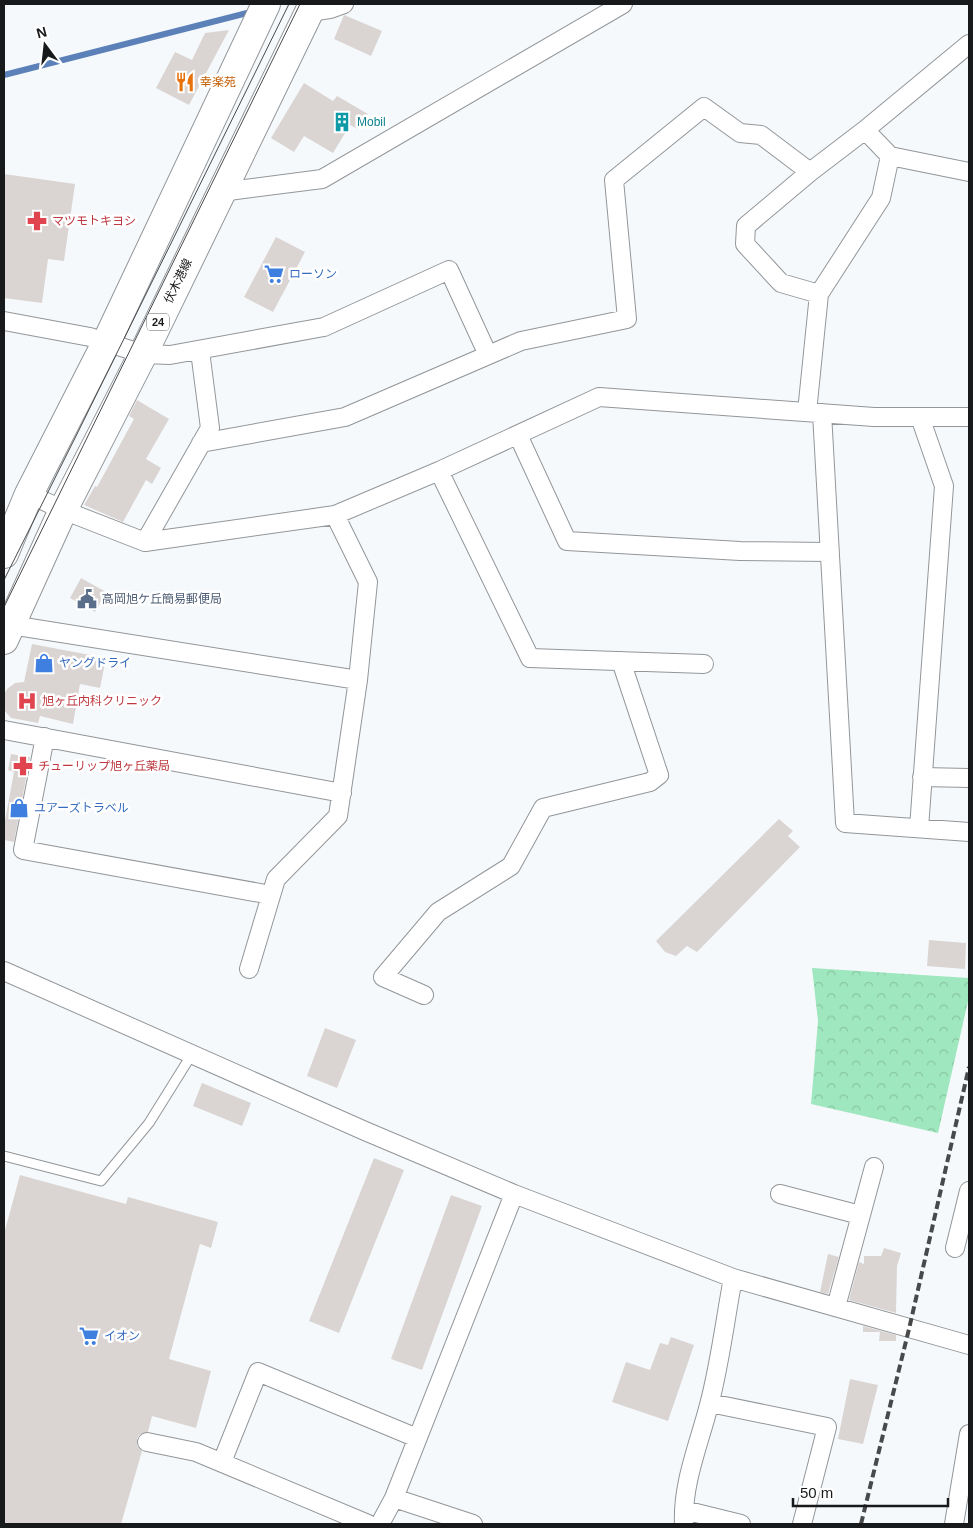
<svg xmlns="http://www.w3.org/2000/svg" width="973" height="1528" viewBox="0 0 973 1528" font-family="Arial,'Noto Sans JP',sans-serif">
	<style>
		.park { fill: url(#park-crowns) }
		.lines { fill: none; stroke-linecap: round; stroke-linejoin: round }
		.stream { stroke: #5c81b9; stroke-width: 6 }
		.building { fill: #dad5d3 }
		.service-casing { stroke: #939699; stroke-width: 11 }
		.minor-casing { stroke: #939699; stroke-width: 20 }
		.primary-casing { stroke: #939699; stroke-width: 30 }
		.service { stroke: #fff; stroke-width: 9 }
		.minor { stroke: #fff; stroke-width: 18 }
		.primary { stroke: #fff; stroke-width: 28 }
		.tram { stroke: #48494b; stroke-width: 1 }
		.rail { stroke: #48494b; stroke-width: 4; stroke-dasharray: 8 4; stroke-linecap: butt }
		.labels { text-anchor: middle; dominant-baseline: central; stroke-width: 5; stroke-linejoin: round; paint-order: stroke }
		.shield { fill: #fff; stroke: #5d5e5f; stroke-width: 1 }
		.shield-label { font-size: 11px; font-weight: bold; fill: #18191a }
		.food-label { font-size: 12px; fill: #c56008; stroke: #fff; text-anchor: start }
		.culture-label { font-size: 12px; fill: #0d838f; stroke: #fff; text-anchor: start }
		.health-label { font-size: 12px; fill: #be3a42; stroke: #fff; text-anchor: start }
		.shop-label { font-size: 12px; fill: #366cbe; stroke: #fff; text-anchor: start }
		.street-label { font-size: 12px; fill: #18191a; stroke: #fff }
		.service-label { font-size: 12px; fill: #4e5e75; stroke: #fff; text-anchor: start }
	</style>
	<defs>
		<pattern id="park-crowns" width="20" height="18" patternUnits="userSpaceOnUse" patternTransform="scale(1.25)"><rect width="20" height="18" fill="#9fe7be"/><path d="M2 6a3 3 0 1 1 6 0M12 15a3 3 0 1 1 6 0" fill="none" stroke="#88c6a3"/></pattern>
	</defs>
	<rect width="100%" height="100%" fill="#f6f9fc"/>
	<path class="park" d="M812,968l157,10v19l-31,136 -127,-29 7,-83z"/>
	<g class="lines">
		<path class="stream" d="M4,75l251,-64"/>
	</g>
	<path class="building" d="M344,15l38,16 -11,25 -37,-17z
		M229,30l-40,75 -33,-17 19,-36 17,8 13,-27z
		M304,83l29,18 4,-5 31,18 -10,15 -8,-4 -17,28 -29,-17 -10,16 -23,-14z
		M4,174l71,10 -11,77 -16,-2 -6,44 -38,-5z
		M276,237l29,15 -32,60 -29,-15z
		M137,400l32,19 -23,40 15,9 -9,16 -6,-4 -23,42 -39,-17 11,-19 2,1 37,-68 -5,-3z
		M81,578l25,14 -11,20 -25,-14z
		M32,644l74,14 -6,30 -20,-4 -7,40 -33,-8 -2,7 -27,-5 -6,-7 -1,-16 3,-6 8,-6 9,-1z
		M11,754l19,3 -16,85 -10,-2v-14l10,-54 -6,-2z
		M779,819l14,12 -5,5 12,11 -103,105 -10,-6 -11,10 -11,-4 -9,-11z
		M929,940l37,3 -1,26 -38,-3z
		M325,1028l31,12 -19,48 -30,-12z
		M202,1083l49,20 -9,23 -49,-20z
		M374,1158l30,12 -65,163 -30,-12z
		M20,1175l106,29 2,-7 90,25 -7,26 -11,-4 -31,115 42,12 -15,57 -44,-12 -4,16 -9,3 -2,4v7l5,5 -21,73h-117v-290z
		M451,1195l31,11 -60,164 -31,-11z
		M884,1248l17,5 -4,13 -1,47 -47,-13 10,-38 5,2v-8h17z
		M828,1254l11,3 -11,37 -8,-2z
		M863,1326l33,9v6h-17l1,-9h-17z
		M671,1337l23,8 -26,76 -56,-19 14,-40 24,8 10,-27 8,2z
		M850,1379l28,6 -15,59 -25,-5z"/>
	<g class="lines">
		<defs>
			<path id="service" d="M4,1156l97,25 48,-58 43,-69"/>
			<path id="minor" d="M309,12l21,-3 14,-5
				M969,44l-104,86 25,26 79,16
				M221,192l101,-13 301,-175
				M819,294l-38,-11 -36,-39 1,-18 64,-54 55,-42
				M4,321l86,16 53,17 27,1 154,-28 125,-57 39,85
				M807,412l12,-118 62,-96 9,-42
				M822,413l23,410 124,9
				M518,435l49,106 173,10 90,1
				M201,443l144,-26 176,-76 106,-22 -13,-139 90,-73 36,26 21,2 49,37
				M439,471l91,187 174,6
				M29,494l34,16 82,32 190,-27 104,-44 160,-74 275,20h95
				M145,542l65,-114 -10,-77
				M11,625l347,55
				M4,730l338,63
				M45,737l-22,113 248,45
				M922,777l47,1
				M919,828l25,-342 -24,-69
				M249,969l27,-90 62,-63 20,-136 10,-98 -33,-67
				M4,971l361,160 149,63 219,84 236,67
				M424,995l-41,-18 55,-65 73,-46 32,-58 107,-26 9,-7 -38,-114
				M780,1194l80,21
				M955,1248l14,-57
				M836,1307l38,-140
				M710,1403l117,24 -25,97
				M147,1442l49,10 172,72
				M222,1462l36,-90 159,66
				M394,1498l79,26
				M684,1510l57,14
				M380,1524l14,-26 120,-304
				M684,1524c-2,-40 15,-80 25,-119 11,-41 16,-85 24,-127
				M954,1524l15,-90"/>
			<path id="primary" d="M4,554l25,-60 77,-151 160,-339
				M4,640l59,-130 80,-156 170,-350"/>
		</defs>
		<use href="#service" class="service-casing"/>
		<use href="#minor" class="minor-casing"/>
		<use href="#primary" class="primary-casing"/>
		<use href="#service" class="service"/>
		<use href="#minor" class="minor"/>
		<use href="#primary" class="primary"/>
		<path class="tram" d="M4,580l72,-144 213,-432
			M4,607l296,-603"/>
		<path class="rail" d="M861,1524l48,-195 60,-262"/>
	</g>
	<defs>
		<symbol id="restaurant-bare" viewBox="-9 -9 18 18"><path d="M-5-6h1v4h1v-4h1v4h1v-4h1v5L-1.5 .5V6h-2V.5L-5-1ZM5-6V6H3V1.5H1.5Q1.5-4 5-6Z" fill="#e8710a" stroke="#fff" stroke-width="2.5" paint-order="stroke"/></symbol>
		<symbol id="building-bare" viewBox="-9 -9 18 18"><path d="M-4-6H4V6H1V3H-1V6H-4ZM-2.5-4.3h1.7v1.8h-1.7ZM.8-4.3h1.7v1.8H.8ZM-2.5-1h1.7V.8h-1.7ZM.8-1h1.7V.8H.8Z" fill="#0f9aa8" stroke="#fff" stroke-width="2.5" paint-order="stroke"/></symbol>
		<symbol id="pharmacy-bare" viewBox="-9 -9 18 18"><path d="M-2-6h4v4h4v4h-4v4h-4v-4h-4v-4h4Z" fill="#e0444e" stroke="#fff" stroke-width="2.5" paint-order="stroke"/></symbol>
		<symbol id="supermarket-bare" viewBox="-9 -9 18 18"><path d="M-6-5.5h2.5l.6 2H6L4.5 2H-2.5L-4.4-4H-6ZM-1.5 3.2a1.3 1.3 0 1 0 .1 0ZM3 3.2a1.3 1.3 0 1 0 .1 0Z" fill="#3f7fe0" stroke="#fff" stroke-width="2.5" paint-order="stroke"/></symbol>
		<symbol id="civic-bare" viewBox="-9 -9 18 18"><path d="M-.6-6.5H3V-4.5H.6V-3L4-1V1h2V6H-6V1h2V-1L-.6-3ZM-1.2 2.5V6h2.4V2.5Z" fill="#5c6f8a" stroke="#fff" stroke-width="2.5" paint-order="stroke"/></symbol>
		<symbol id="shop-bare" viewBox="-9 -9 18 18"><path d="M-5-2.5h2.3a2.7 3.5 0 0 1 5.4 0H5L5.5 6h-11ZM-1.5-2.5h3a1.5 2.3 0 0 0-3 0Z" fill="#3f7fe0" stroke="#fff" stroke-width="2.5" paint-order="stroke"/></symbol>
		<symbol id="hospital-bare" viewBox="-9 -9 18 18"><path d="M-5-5h3v3.5h4V-5h3V5h-3V1.5h-4V5h-3Z" fill="#e0444e" stroke="#fff" stroke-width="2.5" paint-order="stroke"/></symbol>
	</defs>
	<g fill-rule="evenodd">
		<use href="#restaurant-bare" x="171" y="68" width="28" height="28"/>
		<use href="#building-bare" x="328" y="108" width="28" height="28"/>
		<use href="#pharmacy-bare" x="23" y="207" width="28" height="28"/>
		<use href="#supermarket-bare" x="260" y="260" width="28" height="28"/>
		<use href="#civic-bare" x="73" y="585" width="28" height="28"/>
		<use href="#shop-bare" x="30" y="649" width="28" height="28"/>
		<use href="#hospital-bare" x="13" y="687" width="28" height="28"/>
		<use href="#pharmacy-bare" x="9" y="752" width="28" height="28"/>
		<use href="#shop-bare" x="5" y="794" width="28" height="28"/>
		<use href="#supermarket-bare" x="75" y="1322" width="28" height="28"/>
	</g>
	<g class="labels">
		<rect class="shield" x="147" y="313.5" width="22" height="17" rx="4"/>
		<g class="shield-label">
			<text x="158" y="322">24</text>
		</g>
		<g class="food-label">
			<text x="200" y="82">幸楽苑</text>
		</g>
		<g class="culture-label">
			<text x="357" y="122">Mobil</text>
		</g>
		<g class="health-label">
			<text x="52" y="221">マツモトキヨシ</text>
			<text x="42" y="701">旭ヶ丘内科クリニック</text>
			<text x="38" y="766">チューリップ旭ヶ丘薬局</text>
		</g>
		<g class="shop-label">
			<text x="289" y="274">ローソン</text>
			<text x="59" y="663">ヤングドライ</text>
			<text x="34" y="808">ユアーズトラベル</text>
			<text x="104" y="1336">イオン</text>
		</g>
		<g class="street-label">
			<text transform="translate(178 281) rotate(-64)">伏木港線</text>
		</g>
		<g class="service-label">
			<text x="102" y="599">高岡旭ケ丘簡易郵便局</text>
		</g>
	</g>
	<rect width="973" height="1528" fill="none" stroke="#18191a" stroke-width="10"/>
	<g transform="translate(45 45) rotate(345)" stroke="#ffffff" stroke-width="4" paint-order="stroke">
	<path d="M0-4L9 19L0 12L-9 19Z" fill="#18191a"/>
	<text y="-8" font-size="14" font-weight="bold" text-anchor="middle" fill="#18191a">N</text>
	</g>
	<path d="M793 1498v8h155v-8" fill="none" stroke="#18191a" stroke-width="2.5"/>
	<text x="800" y="1498" font-size="15" fill="#18191a" stroke="#ffffff" stroke-width="4" paint-order="stroke">50 m</text>
</svg>
